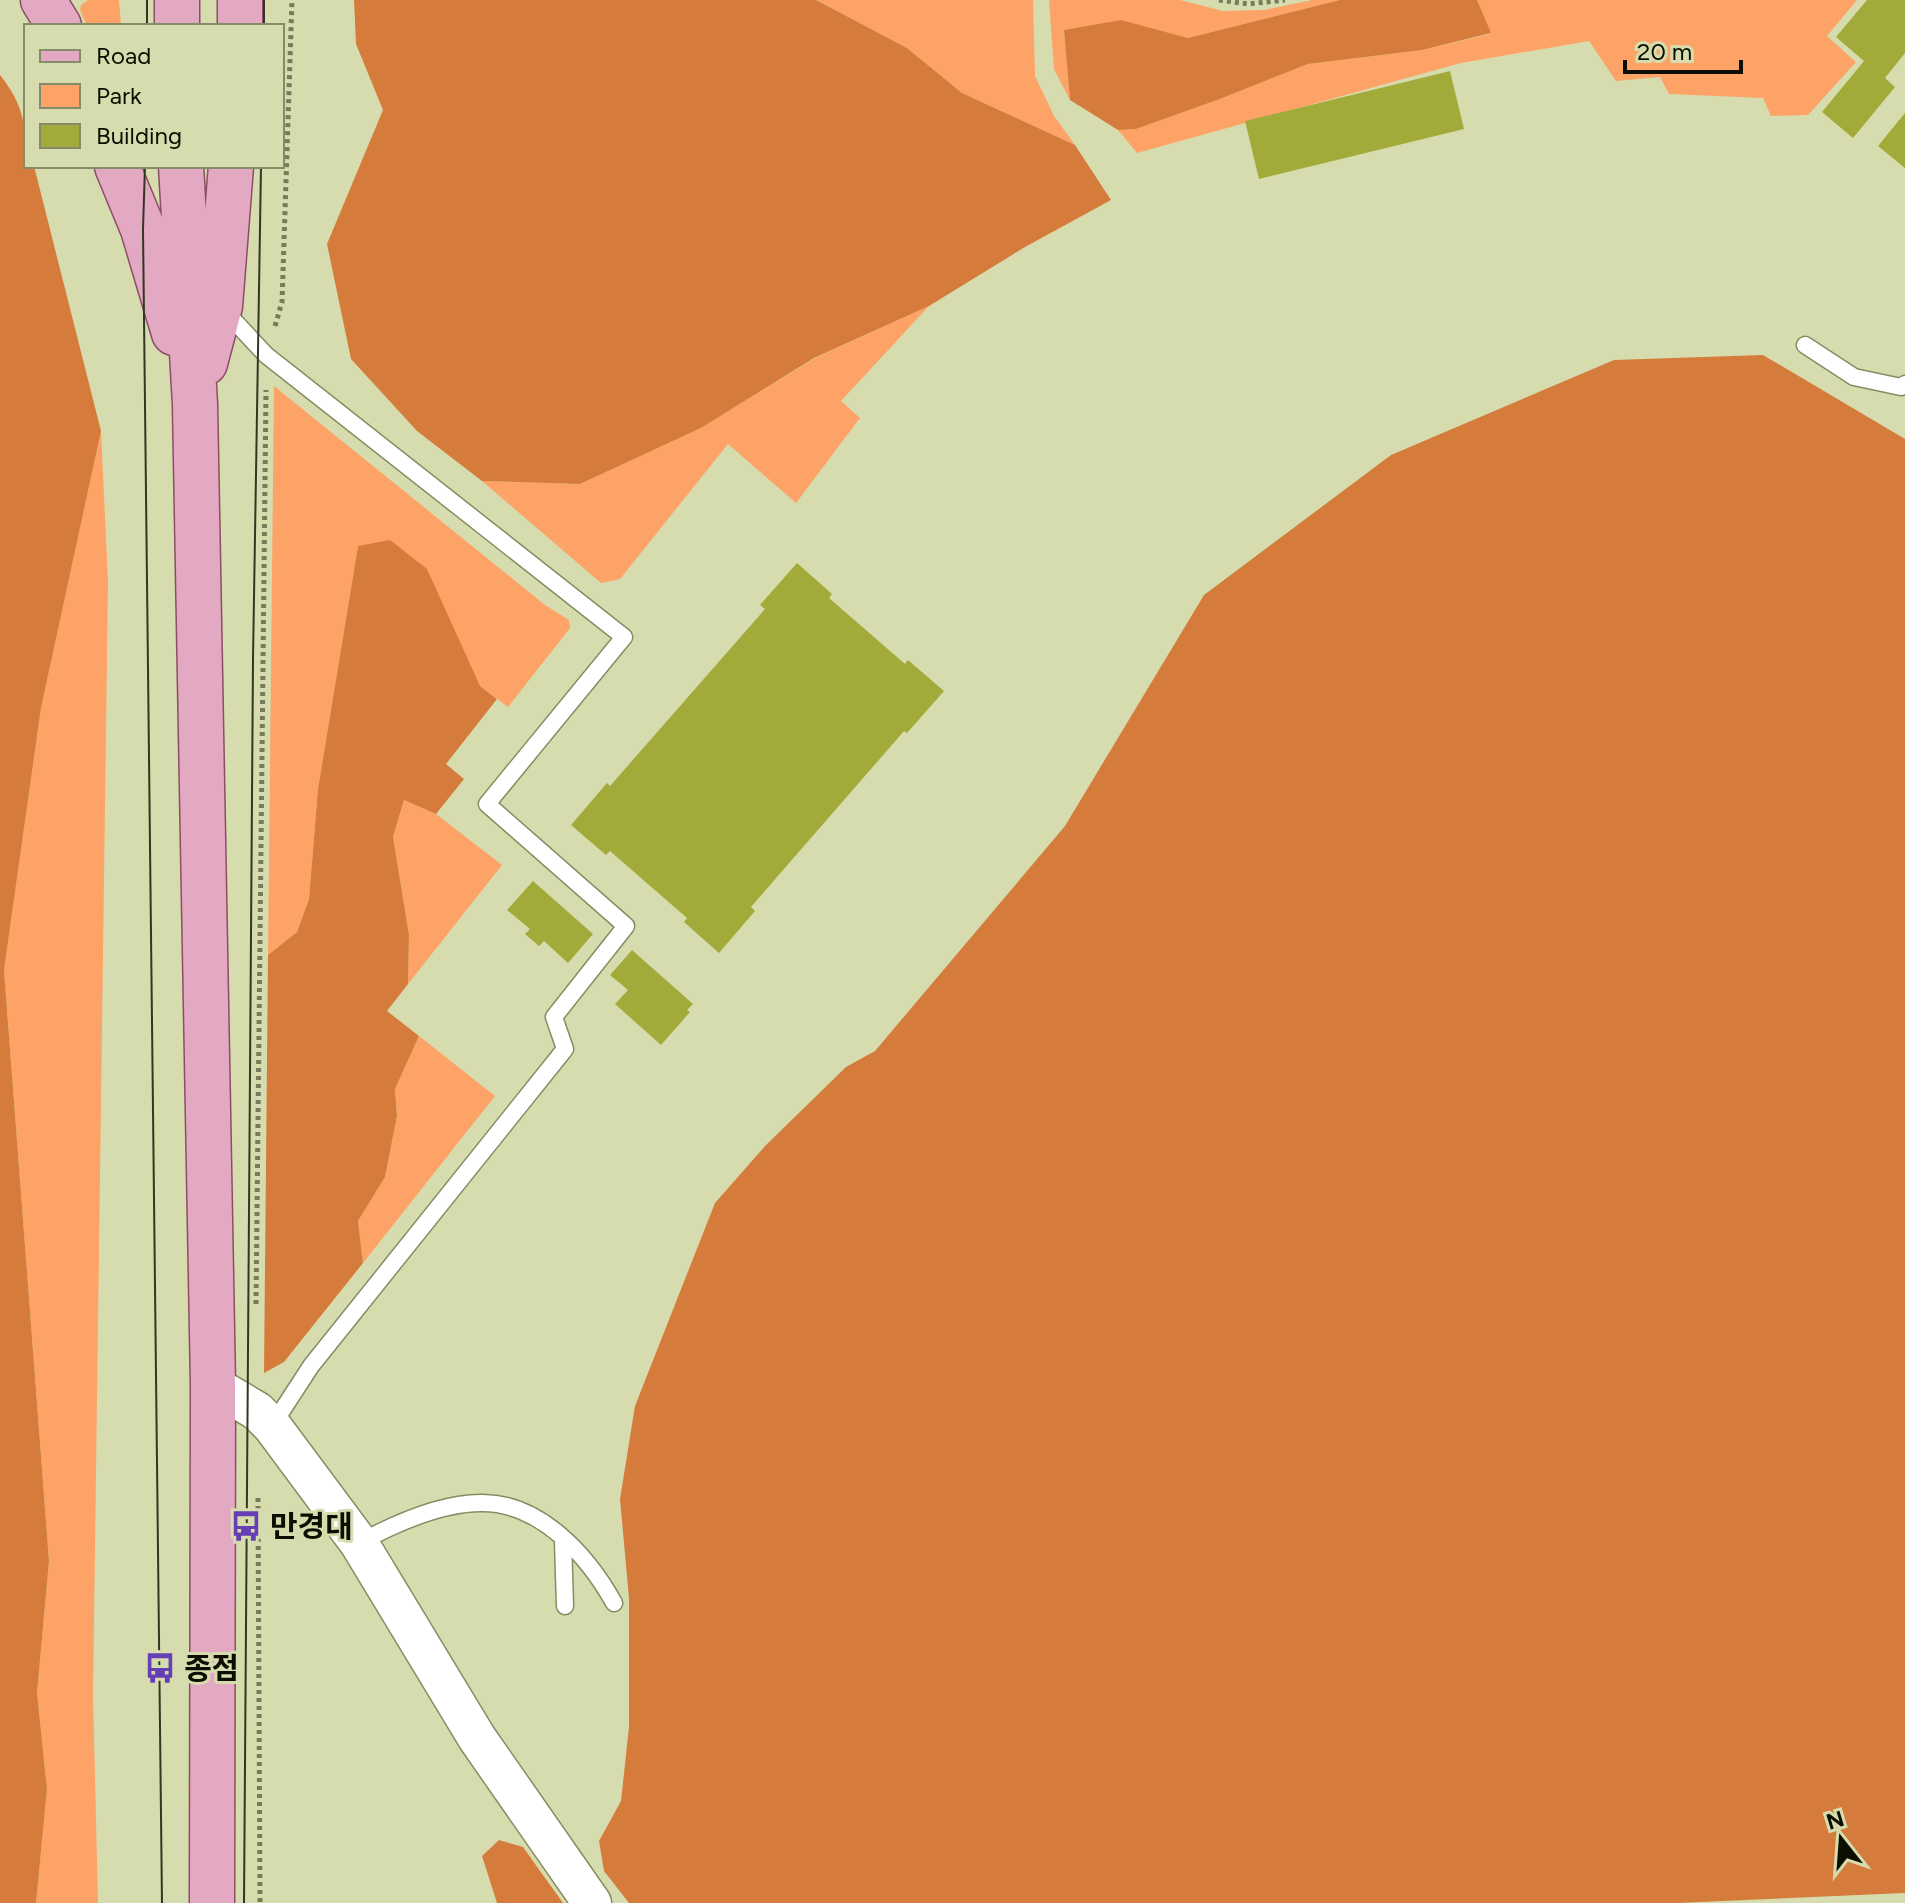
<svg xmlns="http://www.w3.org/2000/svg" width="1905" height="1903" viewBox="0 0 1905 1903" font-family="Figtree,'Noto Sans KR',sans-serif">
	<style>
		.green { fill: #fda367 }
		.forest { fill: #d57c3d }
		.building { fill: #a2ab3a }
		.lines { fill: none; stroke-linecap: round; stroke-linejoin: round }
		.service-casing { stroke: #888c62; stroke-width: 19 }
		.tertiary-casing { stroke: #888c62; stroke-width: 41 }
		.primary-casing { stroke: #8b4e64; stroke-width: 47 }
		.path { stroke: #777b5c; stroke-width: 5; stroke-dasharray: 4 4; stroke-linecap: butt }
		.service { stroke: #fff; stroke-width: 16 }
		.tertiary { stroke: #fff; stroke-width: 38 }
		.primary { stroke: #e3a9c2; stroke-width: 44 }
		.tram { stroke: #333623; stroke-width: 2 }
		.labels { text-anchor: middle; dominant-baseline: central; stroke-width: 6; stroke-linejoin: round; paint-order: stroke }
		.poi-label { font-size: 30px; font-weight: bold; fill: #0c0e01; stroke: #d6dcae; text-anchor: start }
	</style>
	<rect width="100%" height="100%" fill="#d6dcae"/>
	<path class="green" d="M88,0h31l2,26h-34l-7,-16 1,-5z
		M816,0h217l2,76 19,40 21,29 -113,-52 -55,-45z
		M1049,0h131l43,11 41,-1 48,-10h28l-152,38 -67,-17 -57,9 6,70 -16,-31z
		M1477,0h380l-30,36 29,26 -48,53 -37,1 -8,-18 -94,-4 -9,-17 -44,4 -27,-40 -128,22 -324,90 -19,-23 18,-1 84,-30 88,-35 114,-14 68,-16z
		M929,306l-88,95 19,17 -64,85 -68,-59 -108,135 -19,4 -119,-102 98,3 121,-56 114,-70z
		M274,386l271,219 24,15 1,8 -62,79 -28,-21 -122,-140 -40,243 -9,110 -12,33 -29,23z
		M101,431l7,151 -15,1113 5,208h-62l11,-114 -10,-96 12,-132 -45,-591 37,-262z
		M404,800l32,14 66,51 -94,119 1,-49 -16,-98z
		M419,1036l76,60 -132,167 -5,-42 27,-44 12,-61 -2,-27z"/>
	<path class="forest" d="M354,0h462l91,48 55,45 113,52 36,55 -86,47 -96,59 -115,52 -113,70 -121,56 -98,-3 -65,-50 -66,-72 -24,-115 56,-134 -27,-66z
		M1340,0h137l14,33 -69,17 -114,14 -88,35 -84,30 -18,1 -48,-30 -6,-70 57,-10 67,18z
		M0,75c25,32 26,51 26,91h8l67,265 -60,277 -37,262 45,591 -12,132 10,96 -11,114h-36z
		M1763,355l142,84v1454l-227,10h-1049l-25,-32 -5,-30 22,-40 8,-74v-129l-9,-99 15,-93 80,-203 50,-57 81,-79 29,-16 190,-225 139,-231 187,-140 223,-95z
		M390,540l37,29 53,117 17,13 -51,65 18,15 -28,35 -32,-14 -11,37 16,98 -1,49 -21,27 32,25 -24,53 2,27 -12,61 -27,44 5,42 -79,99 -20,11 4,-418 29,-23 12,-33 9,-110 40,-243z
		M499,1840l24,7 40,56h-66l-15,-47z"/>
	<path class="building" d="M1867,0h38v53l-20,25 10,9 -42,51 -31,-26 42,-51 -28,-24z
		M1450,71l14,58 -205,50 -14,-58z
		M1905,113v55l-27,-22z
		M797,563l35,31 -3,4 76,66 3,-4 36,31 -37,42 -3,-2 -153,176 4,4 -36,42 -35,-31 3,-4 -77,-67 -4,4 -35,-30 36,-42 3,3 155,-177 -5,-4z
		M533,881l60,53 -25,29 -24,-22 -5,5 -14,-12 5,-5 -23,-19z
		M632,950l61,54 -6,6 3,2 -29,33 -46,-41 13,-14 -18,-15z"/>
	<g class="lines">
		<defs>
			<path id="service" d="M224,310l42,45 358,282 -137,167 139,122 -72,91 11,32 -254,317 -39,60
				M1805,345l49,32 47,10 4,-3
				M563,1540l2,66
				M359,1543c35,-19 81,-40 122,-40 59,-1 107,53 133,100"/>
			<path id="tertiary" d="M213,1385l44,26 15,15 87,117 118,195 115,165"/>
			<path id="primary" d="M43,0l16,26
				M177,26v-26
				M240,26v-26
				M117,166l26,63 31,104
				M181,166l14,238 18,981 -1,518
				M205,363l15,-57 11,-140"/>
		</defs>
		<use href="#service" class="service-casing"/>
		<use href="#tertiary" class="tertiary-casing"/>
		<use href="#primary" class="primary-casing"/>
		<path class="path" d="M1219,0l29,4 37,-4
			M275,326l7,-24 10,-302
			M256,1304l10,-914
			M258,1498l2,405"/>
		<use href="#service" class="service"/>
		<use href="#tertiary" class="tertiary"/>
		<use href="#primary" class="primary"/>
		<path class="tram" d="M147,26v-26
			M264,26v-26
			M145,166l-2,63 19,1674
			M244,1903l9,-1244 8,-493"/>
	</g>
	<defs>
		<symbol id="bus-bare" viewBox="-9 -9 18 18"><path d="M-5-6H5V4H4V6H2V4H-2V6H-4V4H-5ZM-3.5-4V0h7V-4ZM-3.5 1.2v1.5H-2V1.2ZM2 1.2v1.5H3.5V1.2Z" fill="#663fb7" stroke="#d6dcae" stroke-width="2.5" paint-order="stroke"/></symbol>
	</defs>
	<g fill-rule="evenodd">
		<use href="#bus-bare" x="224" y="1504" width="44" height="44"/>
		<use href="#bus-bare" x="138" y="1646" width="44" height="44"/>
	</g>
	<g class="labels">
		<g class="poi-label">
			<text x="270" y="1526">만경대</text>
			<text x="184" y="1668">종점</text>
		</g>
	</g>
	<rect x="24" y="24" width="260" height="144" fill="#d6dcae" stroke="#858a69" stroke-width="2"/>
	<rect x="40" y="50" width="40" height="12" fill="#e3a9c2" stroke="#858a69" stroke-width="2"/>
	<text x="96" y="64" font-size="24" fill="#0c0e01">Road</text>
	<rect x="40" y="84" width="40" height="24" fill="#fda367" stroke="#858a69" stroke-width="2"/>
	<text x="96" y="104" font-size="24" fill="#0c0e01">Park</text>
	<rect x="40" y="124" width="40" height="24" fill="#a2ab3a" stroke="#858a69" stroke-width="2"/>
	<text x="96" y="144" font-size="24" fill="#0c0e01">Building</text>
	<g transform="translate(1841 1839) rotate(343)" stroke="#d6dcae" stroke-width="6" paint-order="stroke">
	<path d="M0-6L14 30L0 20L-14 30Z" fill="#0c0e01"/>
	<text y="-12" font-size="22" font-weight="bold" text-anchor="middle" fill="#0c0e01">N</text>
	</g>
	<path d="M1625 60v12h116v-12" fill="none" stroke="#0c0e01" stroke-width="4"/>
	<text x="1637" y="60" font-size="24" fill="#0c0e01" stroke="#d6dcae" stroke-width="6" paint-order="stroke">20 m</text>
</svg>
